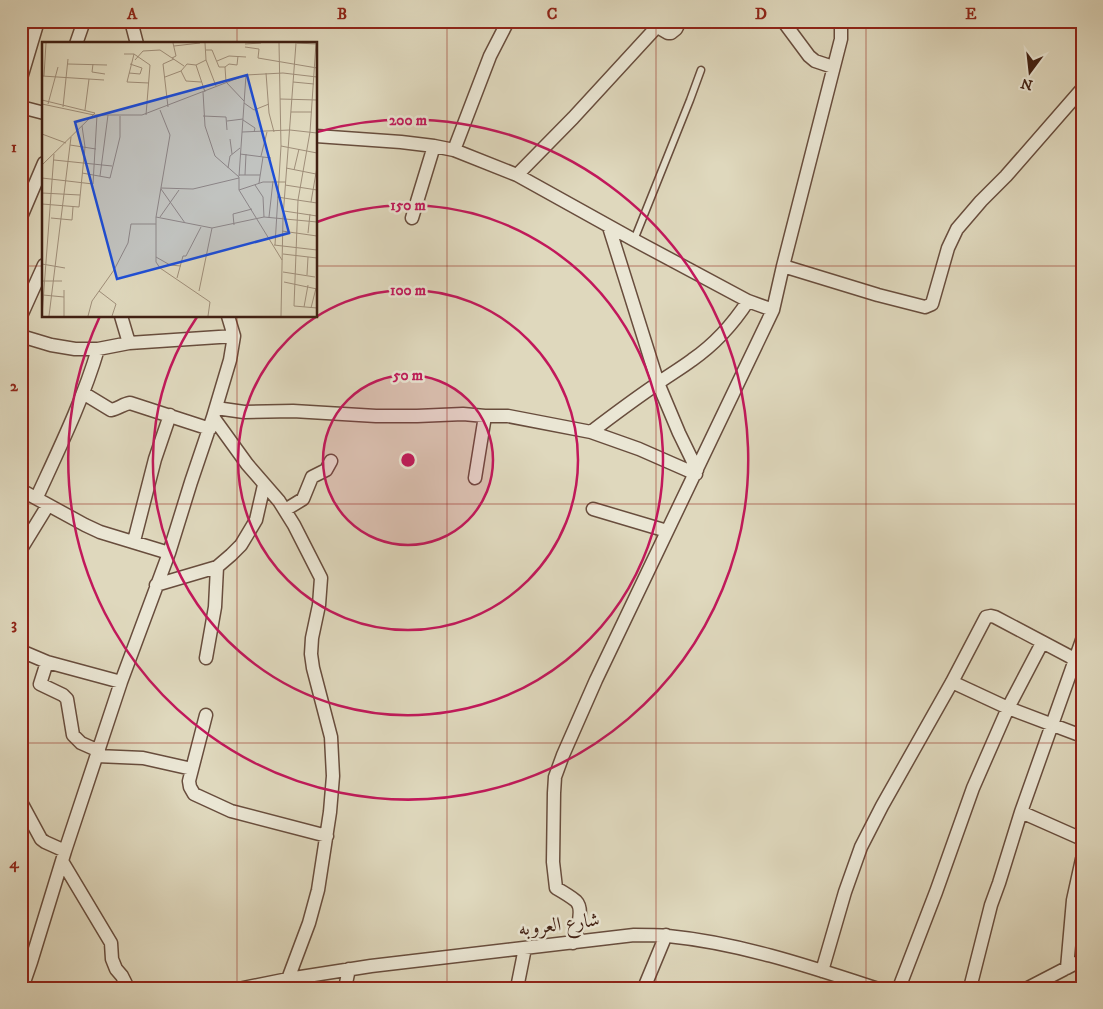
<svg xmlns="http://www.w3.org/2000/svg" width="1103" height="1009" viewBox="0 0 1103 1009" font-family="'IM FELL DW Pica',Amiri,serif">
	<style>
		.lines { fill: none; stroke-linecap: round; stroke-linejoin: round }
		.service-casing { stroke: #684d3d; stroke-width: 9 }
		.minor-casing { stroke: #684d3d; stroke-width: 15 }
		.service { stroke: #eae6d4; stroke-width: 6 }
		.minor { stroke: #eae6d4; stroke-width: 12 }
		.grid { fill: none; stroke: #8f2418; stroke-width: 1; stroke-opacity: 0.55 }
		.ring { fill: none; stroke: #c2185b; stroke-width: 2.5 }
		.labels { text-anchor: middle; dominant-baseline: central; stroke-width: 5; stroke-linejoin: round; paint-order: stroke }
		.street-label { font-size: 20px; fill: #401f12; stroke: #eae6d4 }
		.inset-road { fill: none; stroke: #9f8e79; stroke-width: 1 }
		.view { fill: #1d4ed8; fill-opacity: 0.15; stroke: #1d4ed8; stroke-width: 2.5 }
		.inset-edge { fill: none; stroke: #401f12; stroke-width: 2.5 }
		.centre { fill: #c2185b; stroke: #eae6d4; stroke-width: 2.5 }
		.ring-label { font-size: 15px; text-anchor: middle; font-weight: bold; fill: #c2185b; stroke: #eae6d4; stroke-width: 5; stroke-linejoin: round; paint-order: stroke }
		.neatline { fill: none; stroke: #8f2418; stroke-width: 2 }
		.grid-label { font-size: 16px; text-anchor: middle; font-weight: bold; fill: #8f2418 }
	</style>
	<rect width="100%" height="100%" fill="#dfd8bd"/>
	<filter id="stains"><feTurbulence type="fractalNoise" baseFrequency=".004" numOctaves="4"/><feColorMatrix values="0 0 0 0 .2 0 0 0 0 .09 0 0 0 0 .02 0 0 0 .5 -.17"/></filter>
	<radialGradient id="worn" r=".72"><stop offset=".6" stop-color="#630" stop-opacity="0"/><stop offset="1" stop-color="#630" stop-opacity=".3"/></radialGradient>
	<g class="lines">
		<defs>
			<path id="service" d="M634,240l56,-140 11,-30"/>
			<path id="minor" d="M131,21l6,23
				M783,21l26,35 6,5 18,6
				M76,44l8,-23
				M21,78l17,-57
				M21,107l23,6
				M316,136l85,6 33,4 20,4 63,25 117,65 114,61 25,9
				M454,150l36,-94 18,-35
				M517,175l56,-57 80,-87 3,-5 12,7h3l5,-4 4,-8
				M21,217l23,-54
				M412,218l22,-72
				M609,227l49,156 21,50 18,37
				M783,266l95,29 47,12 7,-3 16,-56 9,-19 24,-28 25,-25 76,-87
				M21,316l23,-51
				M121,316l8,27
				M228,316l6,20 -4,24 -17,57 34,47 32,37 15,24 27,53 -2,27 -7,33 -1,16 2,14 18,69 2,39 -3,36 -12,78 -9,33 -21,56
				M21,336l30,9 24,4h23l31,-6 105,-7
				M83,393l28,17c7,-1 12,-6 19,-7l80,26
				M216,408l28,4 49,-1 83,5h41l46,-2 22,2h23l83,16 48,17 57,25
				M591,432c21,-16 41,-31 63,-46 12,-9 26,-17 38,-26 23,-16 41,-36 56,-59
				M475,478l10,-62
				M21,490l64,35 15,7 69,21
				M37,497c22,-48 46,-97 61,-148
				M593,509l74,22
				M285,510l18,-11 9,-22 14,-7 5,-9
				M134,541l21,-82 15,-44
				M21,549l27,-44
				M156,585l61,-18 14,-12 10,-10 15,-25 8,-35
				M21,651l26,11 74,20
				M206,658l9,-51 2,-40
				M47,662l-7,22 23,11 4,4 6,36 8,8 18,8
				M952,682l56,26 74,28
				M206,715l-17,66 1,6 4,7 37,17 96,25
				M97,756l46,2 49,11
				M21,802l20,37 4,3 20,9
				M1021,812l61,27
				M62,861l49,82 1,16 4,10 6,7 6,12
				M573,943c3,-11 12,-33 3,-42 -6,-5 -13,-9 -20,-13l-3,-26 1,-69 1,-16 8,-22 33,-75 177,-370 10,-44 58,-227v-18
				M1067,968l6,-68 9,-41
				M822,971l23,-79 16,-45 21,-41 70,-124 34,-65 5,-1 4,1 87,46
				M22,988l9,-26 34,-111 56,-169 48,-129 22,-71 22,-65
				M243,988l45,-9 83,-13 263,-31c11,0 23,0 34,1 71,7 140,30 207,52
				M345,988l4,-19
				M517,988l8,-40
				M644,988l22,-53
				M899,988l37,-96 37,-104 35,-80 34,-65
				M970,988l21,-83 8,-22 22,-71 61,-172
				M1028,988l54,-28"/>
		</defs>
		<use href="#service" class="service-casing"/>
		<use href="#minor" class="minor-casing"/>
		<use href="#service" class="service"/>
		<use href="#minor" class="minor"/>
	</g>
	<path class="grid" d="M237,21v23M447,21v967M656,21v967M866,21v967M21,266h23M316,266h766M237,316v672M21,504h1061M21,743h1061"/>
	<circle cx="408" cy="460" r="85" fill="#c2185b" fill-opacity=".12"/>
	<g class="ring">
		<circle cx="408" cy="460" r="85"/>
		<circle cx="408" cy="460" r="170"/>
		<path d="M317 222A255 255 0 1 1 197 317"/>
		<path d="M317 132A340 340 0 1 1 100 316"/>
	</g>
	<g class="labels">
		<g class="street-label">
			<text transform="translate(559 925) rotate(-7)">شارع العروبه</text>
		</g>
	</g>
	<g transform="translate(42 42)">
		<rect width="275" height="275" fill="#dfd8bd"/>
		<path class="inset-road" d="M163,1l1,17 10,26M255,1l19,1M274,1l-6,89 -12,68 -4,106 23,2M203,2l16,-1M132,4l26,-3M203,5l14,2 -1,9 59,10M164,8h6l7,17h6l1,15 18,19M82,12h10l16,11 -4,50M92,12l-7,28 22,1M130,16l4,-2 -3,-13M93,18l8,-9 17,-1 24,16M175,19l12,-5 17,1M26,22l39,1M51,22l-1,8 13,2M154,23l9,27M183,25l4,-3 8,1 1,-9M139,29l5,10 15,1M87,31l11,1 2,-6 -12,-4M224,31l3,40 5,19M0,34l62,4M2,34l2,-33M123,35l16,-6 6,-7 9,1 10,-5M251,40l21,2M161,50l2,34 10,30 24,21v13l43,70M238,57l37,1M0,58l53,13M202,61l10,7 15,-6M0,62l52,11h48l104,-40 37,-2 34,4M6,62l10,-37M21,65l5,-48M126,65l-5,-43 11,-5M43,68l4,-31M118,68l10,25 -14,82v45l4,6 50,34 -2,14M249,70h21M161,74l23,1 1,13M201,78l12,8 -1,4M185,79l16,-2M200,90l48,-2 27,3M0,92l24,9M188,97l2,15M28,103l26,4M239,104l36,7M198,112l31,4M219,114l6,-24M12,118l58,6M0,123l53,-52M186,126l2,-12 10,-8M244,126l30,6M252,128l5,-21M40,131l28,5 10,-41v-21M197,133h21M203,133l1,-21M58,134l8,-61M197,134l7,-101M0,136l51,6 4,-69M217,141l4,-26M213,143l8,12 1,20M243,143l32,5M119,146l32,1 46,-11M119,147l24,34M197,148l24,-8h23M0,151l38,2M235,155l40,6M269,160l6,-35M0,162l37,3 6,-60 -3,-21M242,169l33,5M114,175l56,11 52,-11 53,5M118,175l19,-27M227,175l4,-36M9,176l21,2 1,-13M192,183l-1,-11 19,-5M240,189l35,5M266,191l2,-19M232,203l43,5M233,203l6,-99 -2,-103M241,212l34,4M114,215l14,8 11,1M0,222l23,4M241,230l32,5M265,233l1,-18M135,236l6,-22h3l15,-29M0,239h20M242,240l33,7M22,248v26M57,249l17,13 -4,12M157,249l13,-63M1,253l21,2M262,265l4,-22M269,266l5,-20M0,274l12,-162M7,274l22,-179M46,274l4,-15 22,-31 14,-27 3,-19h25M239,274l2,-99 13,-174"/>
		<path class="view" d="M205,33l42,158 -172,46 -42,-157z"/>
		<rect width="275" height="275" class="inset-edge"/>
	</g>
	<circle cx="408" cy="460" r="8" class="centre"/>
	<g class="ring-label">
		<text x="408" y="125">200 m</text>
		<text x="408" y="210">150 m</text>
		<text x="408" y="295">100 m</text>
		<text x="408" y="380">50 m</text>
	</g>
	<rect width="1103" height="1009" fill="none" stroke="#dfd8bd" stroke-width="55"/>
	<g transform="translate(1030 72) rotate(195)" stroke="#eae6d4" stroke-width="4" paint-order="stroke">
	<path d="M0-4L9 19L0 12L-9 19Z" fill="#401f12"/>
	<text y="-8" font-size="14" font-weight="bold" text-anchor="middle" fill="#401f12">N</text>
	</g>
	<rect x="28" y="28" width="1048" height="954" class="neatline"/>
	<g class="grid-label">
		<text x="132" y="19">A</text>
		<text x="342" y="19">B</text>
		<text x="552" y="19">C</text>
		<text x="761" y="19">D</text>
		<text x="971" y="19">E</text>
		<text x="14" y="152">1</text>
		<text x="14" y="391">2</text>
		<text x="14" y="629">3</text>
		<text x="14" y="868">4</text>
	</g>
	<rect width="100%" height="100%" filter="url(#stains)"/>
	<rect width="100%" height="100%" fill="url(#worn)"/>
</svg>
